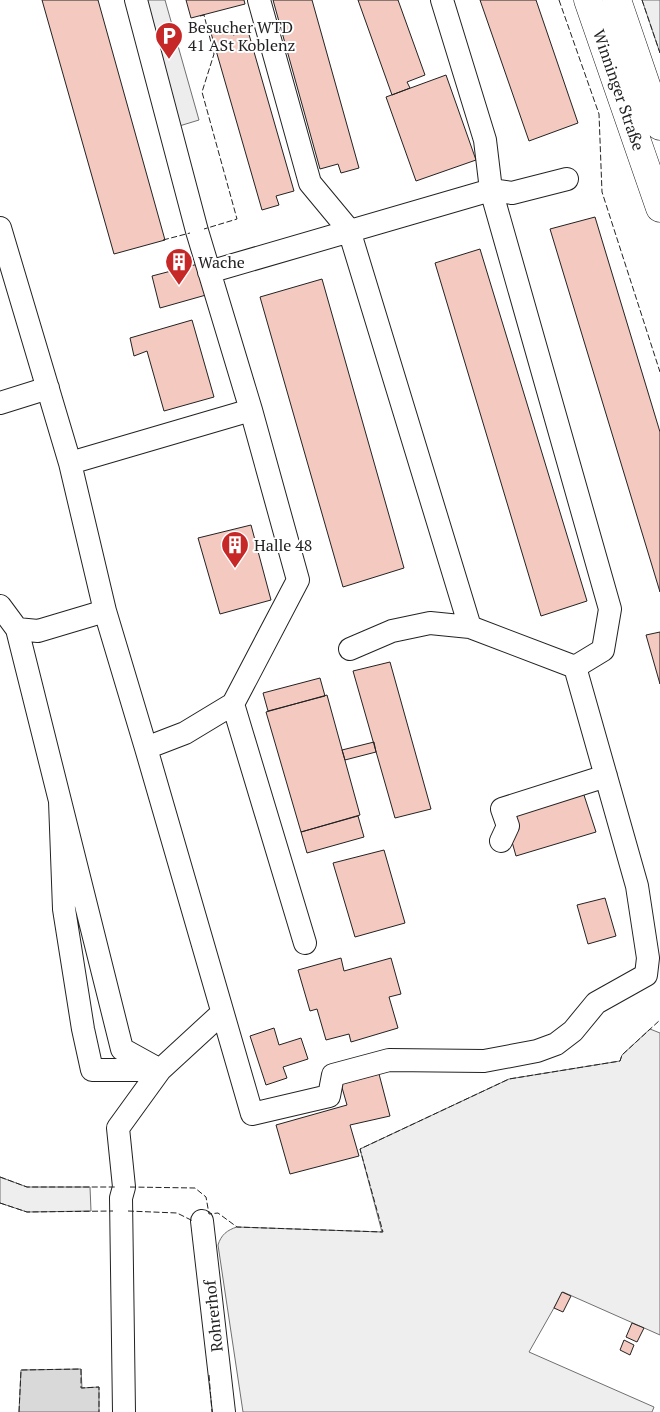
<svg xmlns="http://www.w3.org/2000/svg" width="660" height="1412" viewBox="0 0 660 1412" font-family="'PT Serif',serif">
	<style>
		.green { fill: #eee; stroke: #6f6f6f }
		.parking { fill: #ededed; stroke: #6f6f6f }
		.water { fill: #d9d9d9; stroke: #6f6f6f }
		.building { fill: #f3c9c0; stroke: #222 }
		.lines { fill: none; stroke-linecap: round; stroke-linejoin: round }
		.minor-casing { stroke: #222; stroke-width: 24 }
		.major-casing { stroke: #222; stroke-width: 29 }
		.minor { stroke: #fff; stroke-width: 22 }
		.major { stroke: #fff; stroke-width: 28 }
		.fence { stroke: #222; stroke-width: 1; stroke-dasharray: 6 2.5; stroke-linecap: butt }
		.labels { text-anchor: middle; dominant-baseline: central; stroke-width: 4; stroke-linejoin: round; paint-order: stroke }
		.poi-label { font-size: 16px; fill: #222; stroke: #fff; text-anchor: start }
		.street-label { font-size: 16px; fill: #222; stroke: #fff }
	</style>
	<rect width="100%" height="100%" fill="#fff"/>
	<path class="green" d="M642,0h18v53z
		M650,1029l10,4v302l-97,-43 -34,60 125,55 -2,5h-409l-25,-167c3,-10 9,-15 19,-18l145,5 -22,-83 149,-70 111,-18 2,-6z
		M0,1177l27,10h63l1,24 -64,1 -27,-9z"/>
	<path class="parking" d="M138,0h27l34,120 -23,7z"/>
	<path class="water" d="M81,1369l1,19 17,-1v25h-80l2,-42z"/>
	<path class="building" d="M42,0h56l67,240 -51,14z
		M186,0h58l1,4 -54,14z
		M273,0h39l47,168 -18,5 -3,-9 -18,5z
		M358,0h40l27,75 -18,7 3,6 -18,7z
		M480,0h56l42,123 -49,18z
		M231,28l2,7 15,-4 46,160 -18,5 3,9 -17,5 -51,-177z
		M446,75l30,85 -60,21 -30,-84z
		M595,217l65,215v160l-110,-363z
		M480,249l107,352 -46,15 -106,-353z
		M198,264l8,31 -46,13 -8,-32z
		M322,279l82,289 -61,19 -83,-290z
		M192,320l22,77 -50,14 -17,-60 -13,5 -4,-18z
		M251,525l20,75 -51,14 -22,-76z
		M660,632v52l-14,-49z
		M390,662l41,147 -36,9 -42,-147z
		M320,678l5,18 -57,15 -5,-18z
		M327,695l33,120 -59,17 -35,-120z
		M374,742l2,10 -31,8 -3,-10z
		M583,792l13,40 -80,24 -7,-25 2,-18z
		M358,816l6,21 -57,16 -6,-21z
		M384,850l21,73 -50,14 -22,-74z
		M605,898l11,38 -28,8 -11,-39z
		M341,958l3,13 47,-13 10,36 -12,3 9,31 -47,14 -2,-8 -23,6 -9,-31 -7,2 -12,-41z
		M274,1028l5,17 22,-7 7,21 -25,8 4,11 -21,7 -16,-49z
		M379,1074l11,42 -40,9 9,31 -69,18 -14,-49 71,-20 -6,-21z
		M562,1292l9,4 -8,16 -9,-4z
		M632,1323l12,5 -7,14 -11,-5z
		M624,1340l10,5 -4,10 -10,-5z"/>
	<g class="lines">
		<defs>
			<path id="minor" d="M136,0l61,231 54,179 47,170 -65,124 -48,29 -39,15
				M259,0l51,183 39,47 121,397
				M442,0l43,140 6,50 119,419 -7,41 -28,17
				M0,228l70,235 35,148 41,137 106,366 77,-18 4,-21 56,-15 95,1 53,-10 19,-7 17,-13 23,-28 50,-28 2,-17 -11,-72 -62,-219 -105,-40 -40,-4 -38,8 -42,18
				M209,272l282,-82 21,3 55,-14
				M0,403l48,-15
				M70,463l181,-53
				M0,606l17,23 21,2 67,-20
				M17,629l105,420 38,21 62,-57
				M233,704l72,239
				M60,801l4,108 19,120 9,41h68l-42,58 6,59 -3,11 3,214
				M501,841l7,-15 -6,-17 104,-33
				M202,1221l22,191"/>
			<path id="major" d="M588,0l72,208
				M617,0l43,126"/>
		</defs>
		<use href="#minor" class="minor-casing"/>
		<use href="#major" class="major-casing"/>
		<use href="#minor" class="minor"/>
		<use href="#major" class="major"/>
		<path class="fence" d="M559,0l40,114 3,78 58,180
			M642,0l18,53
			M200,16l4,-1 10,39 -12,38 35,127 -33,10
			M163,240l27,-7
			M0,1177l27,10h88
			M130,1187l65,1 11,9 3,17 9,-1 19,14 146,5 -23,-83 149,-70 111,-18 2,-6 38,-35
			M0,1203l27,9 86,-1
			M128,1211l49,2 16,8
			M209,1375l3,37
			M19,1412l2,-42 60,-1v19l18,-1v25"/>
	</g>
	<defs>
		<symbol id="parking-pin" viewBox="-11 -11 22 30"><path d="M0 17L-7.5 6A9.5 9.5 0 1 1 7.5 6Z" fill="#c62828" stroke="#fff"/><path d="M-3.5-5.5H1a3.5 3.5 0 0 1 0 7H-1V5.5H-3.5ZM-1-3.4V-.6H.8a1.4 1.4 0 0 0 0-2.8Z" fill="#fff"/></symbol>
		<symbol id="building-pin" viewBox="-11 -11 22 30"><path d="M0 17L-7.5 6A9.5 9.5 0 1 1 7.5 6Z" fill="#c62828" stroke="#fff"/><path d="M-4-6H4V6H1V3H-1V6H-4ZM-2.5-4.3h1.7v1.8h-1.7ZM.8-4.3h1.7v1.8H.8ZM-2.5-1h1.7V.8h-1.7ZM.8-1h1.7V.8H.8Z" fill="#fff"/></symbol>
	</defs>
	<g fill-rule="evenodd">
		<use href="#parking-pin" x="153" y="20" width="32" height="43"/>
		<use href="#building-pin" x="163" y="246" width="32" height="43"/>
		<use href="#building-pin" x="219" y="529" width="32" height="43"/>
	</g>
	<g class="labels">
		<g class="poi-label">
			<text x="188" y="27">Besucher WTD<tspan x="188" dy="18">41 ASt Koblenz</tspan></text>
			<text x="198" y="262">Wache</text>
			<text x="254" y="545">Halle 48</text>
		</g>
		<g class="street-label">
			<text transform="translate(619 90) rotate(71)">Winninger Straße</text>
			<text transform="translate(213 1316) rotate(-96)">Rohrerhof</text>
		</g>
	</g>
</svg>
